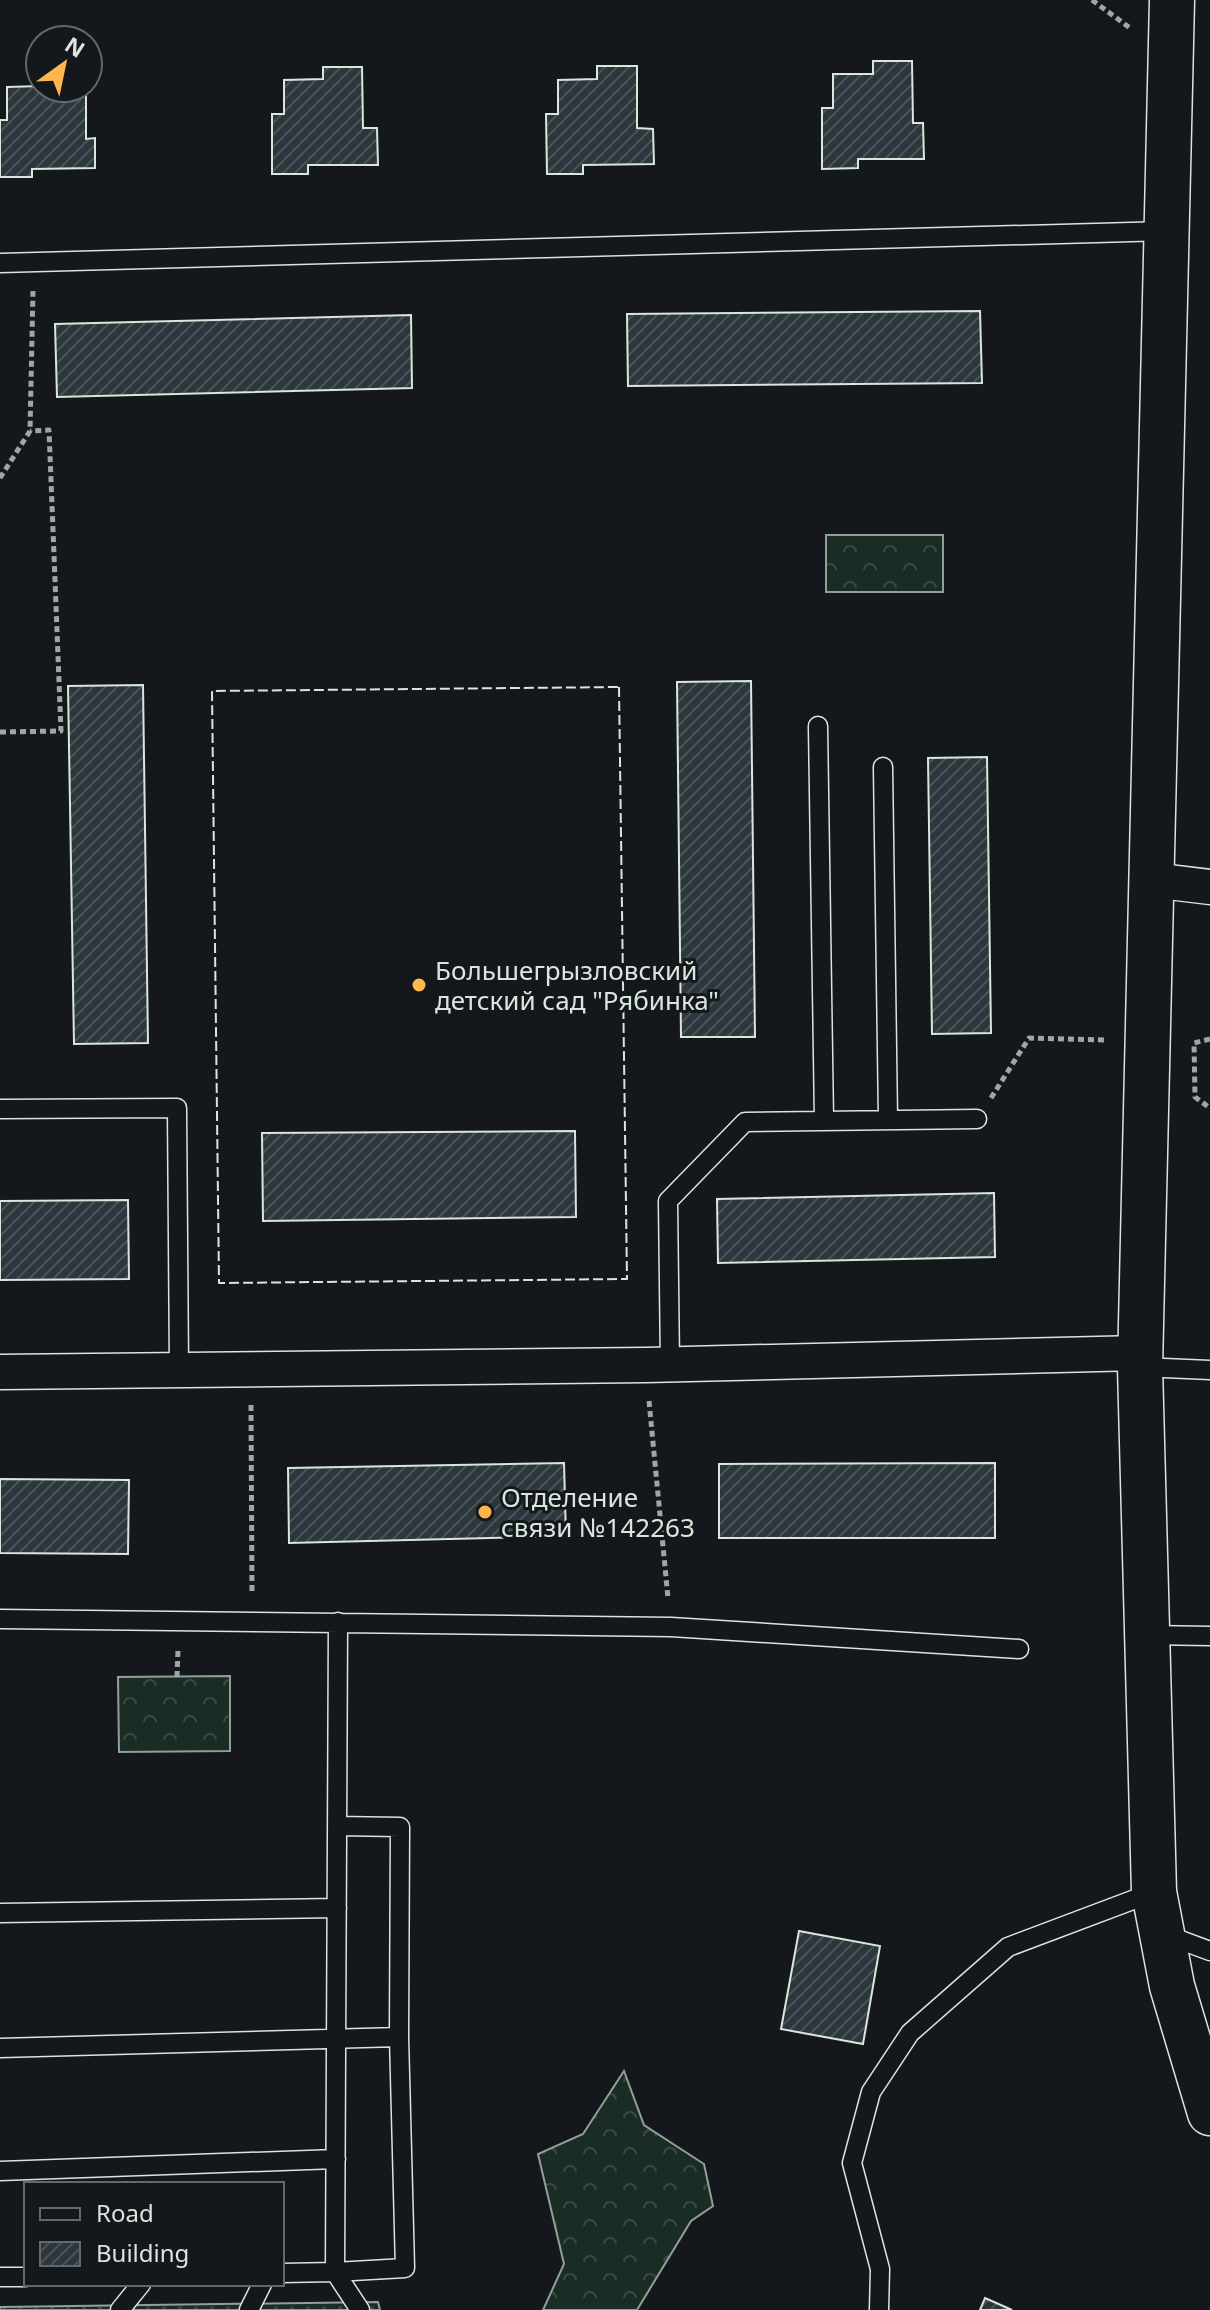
<svg xmlns="http://www.w3.org/2000/svg" width="1210" height="2310" viewBox="0 0 1210 2310" font-family="'Noto Sans',sans-serif">
	<style>
		.forest { fill: url(#forest-crowns); stroke: #939e99; stroke-width: 2 }
		.garden { fill: url(#garden-dots); stroke: #939e99; stroke-width: 2 }
		.building { fill: url(#building-hatch); stroke: #d8e6dc; stroke-width: 2 }
		.lines { fill: none; stroke-linecap: round; stroke-linejoin: round }
		.service-casing { stroke: #d8e6dc; stroke-width: 21 }
		.minor-casing { stroke: #d8e6dc; stroke-width: 37 }
		.tertiary-casing { stroke: #d8e6dc; stroke-width: 47 }
		.path { stroke: #9da8a2; stroke-width: 5; stroke-dasharray: 6 4; stroke-linecap: butt }
		.service { stroke: #14181c; stroke-width: 18 }
		.minor { stroke: #14181c; stroke-width: 34 }
		.tertiary { stroke: #14181c; stroke-width: 44 }
		.fence { stroke: #d8e6dc; stroke-width: 2; stroke-dasharray: 10 4; stroke-linecap: butt }
		.poi-dot { fill: #ffb74d; stroke: #14181c; stroke-width: 3 }
		.labels { text-anchor: middle; dominant-baseline: central; stroke-width: 6; stroke-linejoin: round; paint-order: stroke }
		.poi-label { font-size: 26px; fill: #d8e6dc; stroke: #14181c; text-anchor: start }
	</style>
	<defs>
		<pattern id="forest-crowns" width="20" height="18" patternUnits="userSpaceOnUse" patternTransform="scale(2)"><rect width="20" height="18" fill="#1a2d24"/><path d="M2 6a3 3 0 1 1 6 0M12 15a3 3 0 1 1 6 0" fill="none" stroke="#3b4b43"/></pattern>
		<pattern id="garden-dots" width="8" height="8" patternUnits="userSpaceOnUse" patternTransform="scale(2)"><rect width="8" height="8" fill="#1a2d24"/><path d="M2 2h.1M6 6h.1" fill="none" stroke="#3b4b43" stroke-width="1.8" stroke-linecap="round"/></pattern>
		<pattern id="building-hatch" width="6" height="6" patternUnits="userSpaceOnUse" patternTransform="scale(2)"><rect width="6" height="6" fill="#2c363c"/><path d="M-1 1l2-2M0 6l6-6M5 7l2-2" fill="none" stroke="#4a5358"/></pattern>
	</defs>
	<rect width="100%" height="100%" fill="#14181c"/>
	<path class="forest" d="M826,535h117v57h-117z
		M230,1676v75l-111,1 -1,-75z
		M624,2071l20,54 60,39 9,42 -22,15 -54,89h-94l21,-46 -26,-110 45,-20z"/>
	<path class="garden" d="M378,2302l2,8h-380v-3z"/>
	<path class="building" d="M873,61h39l1,62h10l1,36h-66v9l-36,1v-61h11v-34h40z
		M597,66h40v62l16,1 1,35 -71,1v9h-36l-1,-60h12v-34l39,-1z
		M323,67h39l1,61h14l1,37h-70v9h-36v-60h12v-34l39,-1z
		M40,86v2h46v51l9,-1v30l-63,1v8h-32v-57h7v-33z
		M980,311l2,72 -354,3 -1,-72z
		M411,315l1,73 -355,9 -2,-73z
		M751,681l4,356h-74l-4,-355z
		M143,685l5,358 -74,1 -6,-358z
		M987,757l4,276 -59,1 -4,-276z
		M575,1131l1,86 -313,4 -1,-88z
		M994,1193l1,64 -277,6 -1,-64z
		M128,1200l1,79 -129,1v-79z
		M564,1463l2,73 -277,7 -1,-75z
		M995,1463v75h-276v-74z
		M0,1479l129,1 -1,74 -128,-1z
		M799,1931l81,15 -17,98 -82,-15z
		M985,2298l27,12h-32z"/>
	<g class="lines">
		<defs>
			<path id="service" d="M0,263l1167,-32
				M818,726l6,395
				M883,767l5,353
				M0,1109l177,-1 2,262
				M670,1365l-2,-164 77,-79 232,-3
				M1141,1367l69,3
				M0,1619l671,8 348,22
				M1147,1635l63,1
				M337,1826l63,1 -1,210 6,231 -70,4 25,38
				M0,1913l337,-5
				M1164,1934l46,17
				M0,2048l399,-11
				M0,2171l336,-12
				M282,2273l53,-1 3,-650
				M0,2277h26
				M120,2310l21,-26
				M249,2310l13,-26
				M879,2310l1,-41 -28,-106 19,-71 39,-59 98,-86 146,-55"/>
			<path id="minor" d="M1152,880l58,7
				M0,1372l646,-7 493,-12"/>
			<path id="tertiary" d="M1172,0l-32,1367 14,525 18,94 38,127"/>
		</defs>
		<use href="#service" class="service-casing"/>
		<use href="#minor" class="minor-casing"/>
		<use href="#tertiary" class="tertiary-casing"/>
		<path class="path" d="M1092,0l38,28
			M0,478l30,-47 3,-140
			M0,732l61,-1 -12,-301 -19,1
			M1210,1039l-16,4 1,54 15,11
			M991,1098l38,-60 79,2
			M649,1401l19,197
			M251,1405l1,190
			M177,1677l1,-27"/>
		<use href="#service" class="service"/>
		<use href="#minor" class="minor"/>
		<use href="#tertiary" class="tertiary"/>
		<path class="fence" d="M619,687l8,592 -408,4 -7,-592z"/>
	</g>
	<g class="poi-dot">
		<circle cx="419" cy="985" r="8"/>
		<circle cx="485" cy="1512" r="8"/>
	</g>
	<g class="labels">
		<g class="poi-label">
			<text x="435" y="970">Большегрызловский<tspan x="435" dy="30">детский сад "Рябинка"</tspan></text>
			<text x="501" y="1497">Отделение<tspan x="501" dy="30">связи №142263</tspan></text>
		</g>
	</g>
	<rect x="24" y="2182" width="260" height="104" fill="#14181c" stroke="#626a69" stroke-width="2"/>
	<rect x="40" y="2208" width="40" height="12" fill="#14181c" stroke="#626a69" stroke-width="2"/>
	<text x="96" y="2222" font-size="24" fill="#d8e6dc">Road</text>
	<rect x="40" y="2242" width="40" height="24" fill="url(#building-hatch)" stroke="#626a69" stroke-width="2"/>
	<text x="96" y="2262" font-size="24" fill="#d8e6dc">Building</text>
	<g transform="translate(64 64) rotate(33)"><circle r="38" fill="#14181c" stroke="#626a69" stroke-width="2"/>
	<path d="M0-6L14 30L0 20L-14 30Z" fill="#ffb74d"/>
	<text y="-12" font-size="22" font-weight="bold" text-anchor="middle" fill="#d8e6dc">N</text>
	</g>
</svg>
